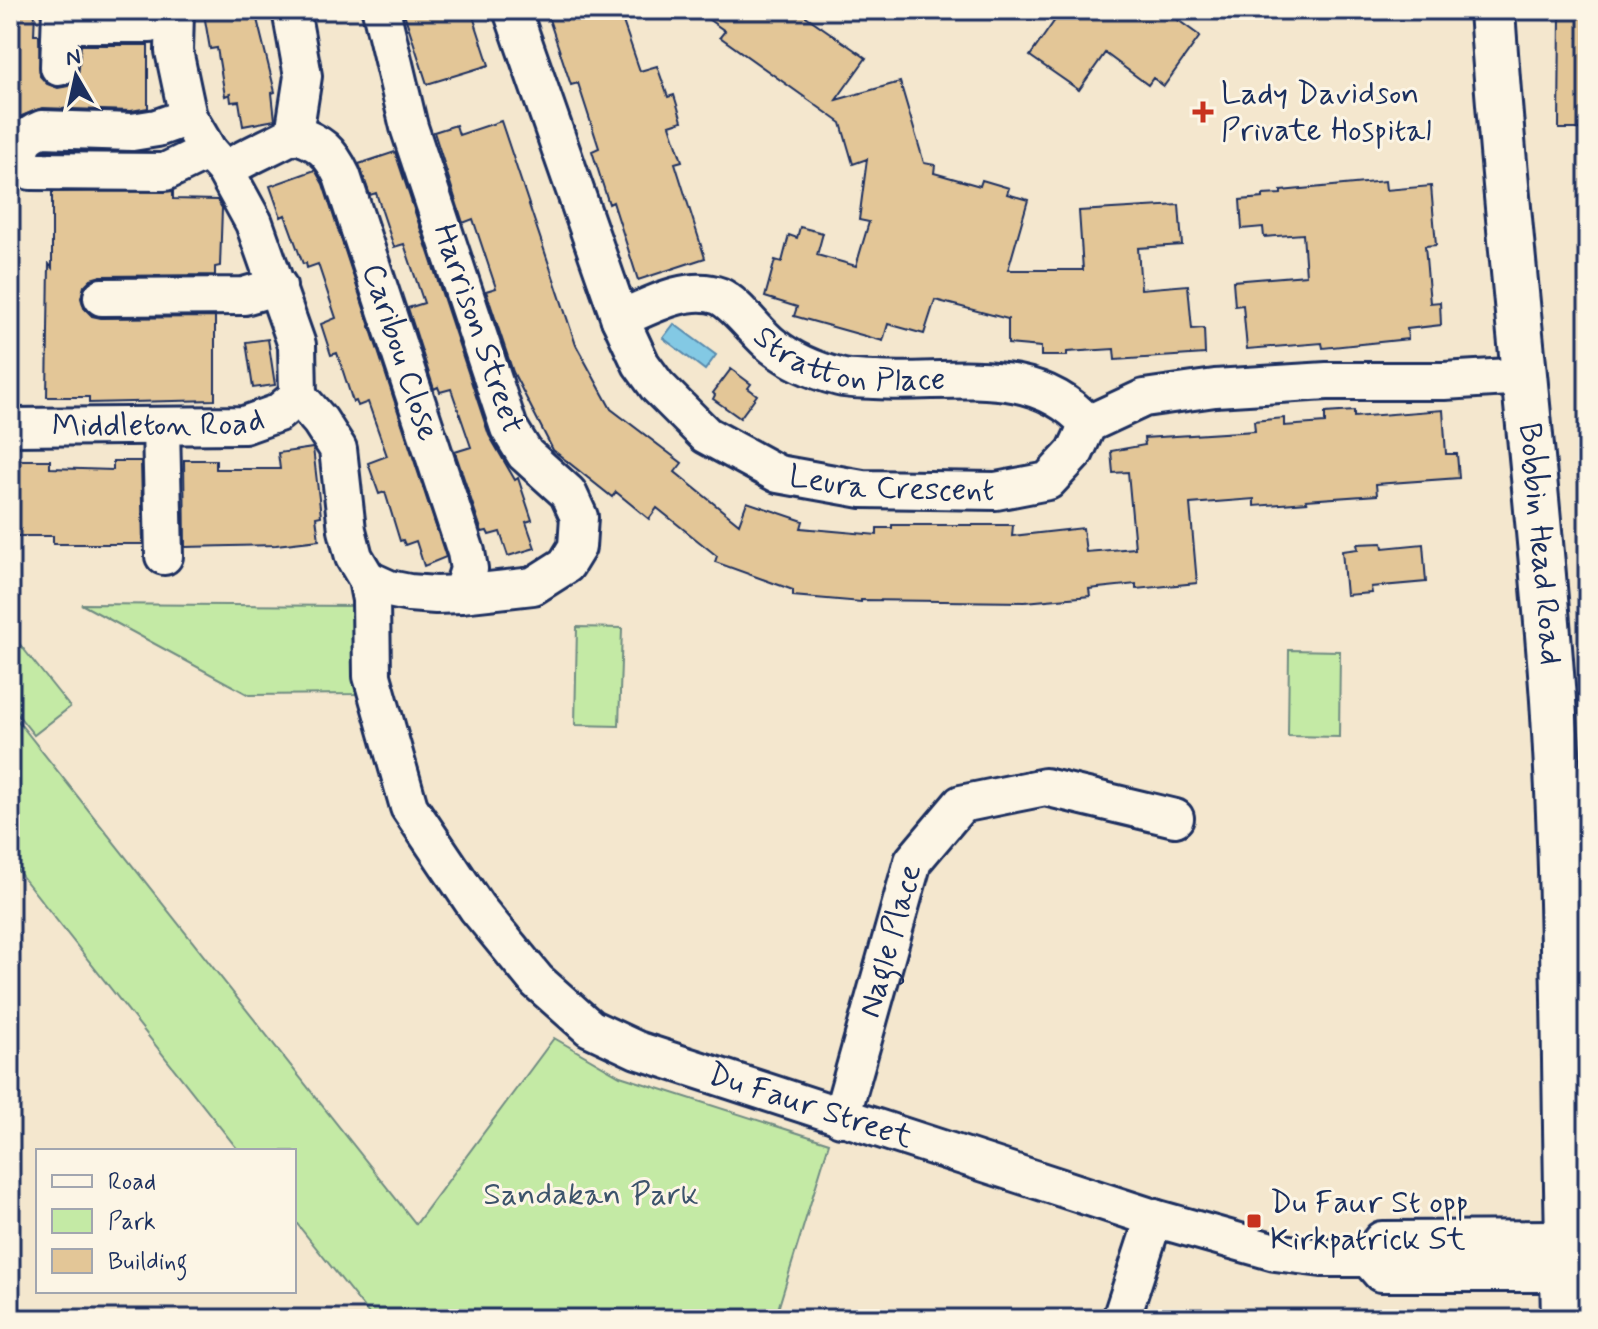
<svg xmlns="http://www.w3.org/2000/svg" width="1598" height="1329" viewBox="0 0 1598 1329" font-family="Mynerve,sans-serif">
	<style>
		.green { fill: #c4eaa5; stroke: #708c82; stroke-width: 2 }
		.water { fill: #83c9e4; stroke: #598bae; stroke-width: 2 }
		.building { fill: #e3c697; stroke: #1b2f5e; stroke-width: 2 }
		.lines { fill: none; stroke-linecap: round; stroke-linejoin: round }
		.minor-casing { stroke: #1b2f5e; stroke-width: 42 }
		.major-casing { stroke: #1b2f5e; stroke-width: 50 }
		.minor { stroke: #fcf5e5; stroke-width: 36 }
		.major { stroke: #fcf5e5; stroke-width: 44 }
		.poi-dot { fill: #c8321e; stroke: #fcf5e5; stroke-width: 3 }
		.labels { text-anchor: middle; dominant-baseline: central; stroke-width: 6; stroke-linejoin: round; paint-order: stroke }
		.poi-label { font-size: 32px; fill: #1b2f5e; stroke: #fcf5e5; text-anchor: start }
		.street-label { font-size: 32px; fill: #1b2f5e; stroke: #fcf5e5 }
		.park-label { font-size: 32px; fill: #3d546c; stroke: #fcf5e5 }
	</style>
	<rect width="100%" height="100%" fill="#f4e7ce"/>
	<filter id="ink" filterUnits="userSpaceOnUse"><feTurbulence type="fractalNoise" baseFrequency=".0125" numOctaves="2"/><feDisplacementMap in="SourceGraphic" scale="16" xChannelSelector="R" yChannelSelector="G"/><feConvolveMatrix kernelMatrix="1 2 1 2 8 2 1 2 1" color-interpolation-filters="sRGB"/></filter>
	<g filter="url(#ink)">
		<path class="green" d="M81,604l279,2 -2,88 -109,1z
			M577,627l45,1 -3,98 -44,-1z
			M10,632l60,75 -36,28 -24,-30z
			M1289,650l51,1 -1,86 -51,-1z
			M10,711l406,513 138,-186 66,38 209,67 -54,176h-402l-79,-99v-69h-55l-229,-290z"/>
		<path class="water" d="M674,324l42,31 -11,15 -42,-32z"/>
		<path class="building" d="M10,10h25l-1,25h5l1,41 7,8 11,4 10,-2 9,-9 4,-32h67v63l-17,3 -89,-3 -23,9h-9z
			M227,10h24l1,3 4,2 19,77 -3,1 3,27 -32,6 -4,-25 -8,1 -1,-8 -5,2 -8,-48 -7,1 -6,-35z
			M403,10h68l18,55 -62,19z
			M546,10h73l21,61 17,-5 11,31 6,-2 8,26 -12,4 12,36 -7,2 30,95 -67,22 -25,-78 -4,2 -17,-53 7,-3 -21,-65 -7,2z
			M695,10h102l69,48 -30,42 64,-18 24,81 11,2 -1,8 46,13 2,-6 27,8 -2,6 21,6 -20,70h75l-4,-59 100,-6 3,40 -44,3 3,41 47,-4 4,44 12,-1 1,26 -90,6 -1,-11 -47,3v4h-26v-9l-33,-3v-25l-73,-19 -11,34 -36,-10 -5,17 -89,-25 3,-9 -32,-10 10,-37 7,2 7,-27 8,3 3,-11 23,6 -6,22 39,11 13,-44 -10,-2 8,-61 -14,5 -12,-41 -121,-86 5,-6z
			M1062,10h102l36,26 -36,50 -11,-8 -5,7 -43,-32 -26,37 -49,-34z
			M1560,13h28v116h-29z
			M501,121l75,224 35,64 71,54 -7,9 64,52 8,-22 56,19 -2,7 76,7v-7h15v-3h121l-1,11 71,-8 3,24 49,-4 -7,-76 -15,1 -2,-22 34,-6 -1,-7 111,-7 -1,-10 30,-3v8l41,-3v-10l29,-2v6l89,-7 3,44h11l2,24 -83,6 1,11 -71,5 1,2 -53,4v-7l-64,5 7,79 -61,6v-5l-47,5 1,7 -65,6 -164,-2v2l-68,-6v-6l-78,-28 2,-6 -60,-48 -8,11 -33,-27 -4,5 -59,-47 -40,-78 -27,-81 10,-3 -23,-69 -10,4 -29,-91 22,-7 3,10z
			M395,152l94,283 26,45 3,-2 14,42 -6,2 9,26 -27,8 -8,-24 -11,3 -2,-4 -5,1 -27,-80 16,-5 -20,-58 -11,3 -2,-5 -4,2 -26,-81 16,-5 -20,-59 -10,3 -18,-54 -6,2 -11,-31z
			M315,170l8,14 123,373 -22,9 -8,-25 -11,4 -2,-5 -3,1 -15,-49 -6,2 -11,-31 19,-7 -19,-54 -10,4 -2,-5 -3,1 -16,-49 -6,2 -10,-31 15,-6 -18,-54 -11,4 -1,-5 -3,1 -18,-49 -4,2 -11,-31z
			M1385,181l1,9 45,-4 5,59 -11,1 5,57 10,-1 1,23 -34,4 1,10 -85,9 -1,-5 -75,6 -4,-44 -8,1 -2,-25 73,-6 -3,-41 -39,3 -1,-10 -21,2 -2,-29 23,-2v-3l18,-1v-3z
			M173,191v8l44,1 5,8 -2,58 -5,1v8l-114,1 -10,3 -7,7 -3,12 3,10 8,8 9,2 114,-1v83l-126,3v-6h-42l2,-133 3,4v-76z
			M268,339l7,46 -22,3 -7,-46z
			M731,369l20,15 -3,4 9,7 -17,23 -27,-19 2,-4 -2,-2z
			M313,448l8,68 -5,1 3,23 -43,5 -91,2 -1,-87h32v9h64l-2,-16z
			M10,460h40v8l63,2v-9h28l2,83h-90v-8h-43z
			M1382,543l1,5 40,-4 3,38 -55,5 1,6 -26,2 -4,-44 16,-2 -1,-5z"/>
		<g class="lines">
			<defs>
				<g id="minor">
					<path id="s1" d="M512,10l108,309 21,45 16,22 49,49 72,39 84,15 134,2 52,-10 27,-29 13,-28 56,-26 71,-10 112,-7h117l81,-5"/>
					<path d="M61,24h89"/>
					<path d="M59,67l2,-57"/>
					<path d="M188,117l-31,11 -25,4 -90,-3c-18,7 -22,15 -21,33l10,9 134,1 43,-21"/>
					<path id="s2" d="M294,134c26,8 36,17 48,42l124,376 3,17 -8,25"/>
					<path d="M225,170c22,-14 46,-23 69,-36l9,-58 -12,-66"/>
					<path d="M102,297l142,-1 34,-10"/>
					<path id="s3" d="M620,319c28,-12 68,-35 99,-23 18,8 38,38 54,50 18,14 43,25 66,31 11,3 24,2 36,3 74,5 158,-19 213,44"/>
					<path id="s4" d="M298,396l22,25 18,28 9,81 7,27 13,22 4,21 1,76 37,131 68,101 60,73 53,47 47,22 517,168 121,34 47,6h46l13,15h182"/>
					<path id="s5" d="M10,427l234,-2 34,-12 20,-17 -1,-51 -43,-122 -29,-53 -17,-19 -20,-34 -14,-66 1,-41"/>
					<path d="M161,427l3,129"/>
					<path d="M367,579l22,10 20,4 27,2 25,-1 72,-8 33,-21 11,-18 2,-30 -11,-24 -43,-39 -16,-26 -100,-301 -28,-117"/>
					<path id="s6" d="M841,1118l72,-257 48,-57 84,-17 130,31"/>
					<path d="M1368,1258l14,-18 186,-1"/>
					<path d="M1121,1319l33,-101"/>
				</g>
				<g id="major">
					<path id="s7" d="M1492,10c15,231 45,460 61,690 12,179 11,359 15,539l-5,34 1,46"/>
				</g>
			</defs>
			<use href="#minor" class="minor-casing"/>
			<use href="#major" class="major-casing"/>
			<use href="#minor" class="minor"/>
			<use href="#major" class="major"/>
		</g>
	</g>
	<g class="poi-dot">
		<path d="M1199 100h8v8h8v8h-8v8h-8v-8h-8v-8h8z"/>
		<rect x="1246" y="1213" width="16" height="16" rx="4"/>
	</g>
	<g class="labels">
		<g class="poi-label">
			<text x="1221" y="94">Lady Davidson<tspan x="1221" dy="37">Private Hospital</tspan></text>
			<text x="1270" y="1203">Du Faur St opp<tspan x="1270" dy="37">Kirkpatrick St</tspan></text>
		</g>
		<g class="street-label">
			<text transform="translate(478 329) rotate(71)">Harrison Street</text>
			<text stroke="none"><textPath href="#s3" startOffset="258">Stratton Place</textPath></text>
			<text stroke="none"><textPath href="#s2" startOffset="252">Caribou Close</textPath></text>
			<text stroke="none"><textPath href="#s5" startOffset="148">Middleton Road</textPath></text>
			<text stroke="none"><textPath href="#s1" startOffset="670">Leura Crescent</textPath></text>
			<text stroke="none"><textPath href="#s7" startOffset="536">Bobbin Head Road</textPath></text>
			<text stroke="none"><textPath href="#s6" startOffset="184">Nagle Place</textPath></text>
			<text stroke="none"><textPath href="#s4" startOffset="956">Du Faur Street</textPath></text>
		</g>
		<g class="park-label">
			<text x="591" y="1195">Sandakan Park</text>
		</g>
	</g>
	<rect width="1598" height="1329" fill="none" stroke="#fcf5e5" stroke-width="40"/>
	<rect x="20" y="20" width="1558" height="1289" fill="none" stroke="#1b2f5e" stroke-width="3" filter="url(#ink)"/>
	<rect x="36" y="1149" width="260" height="144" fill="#fcf5e5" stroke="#a2a6af" stroke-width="2"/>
	<rect x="52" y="1175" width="40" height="12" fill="#fcf5e5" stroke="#a2a6af" stroke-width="2"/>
	<text x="108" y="1189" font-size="24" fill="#1b2f5e">Road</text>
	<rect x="52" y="1209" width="40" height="24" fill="#c4eaa5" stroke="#a2a6af" stroke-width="2"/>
	<text x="108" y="1229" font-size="24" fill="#1b2f5e">Park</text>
	<rect x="52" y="1249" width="40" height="24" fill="#e3c697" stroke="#a2a6af" stroke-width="2"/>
	<text x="108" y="1269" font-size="24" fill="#1b2f5e">Building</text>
	<g transform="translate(76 76) rotate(351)" stroke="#fcf5e5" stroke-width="6" paint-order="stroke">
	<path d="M0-6L14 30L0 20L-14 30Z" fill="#1b2f5e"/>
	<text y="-12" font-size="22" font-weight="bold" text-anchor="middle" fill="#1b2f5e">N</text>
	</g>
</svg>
